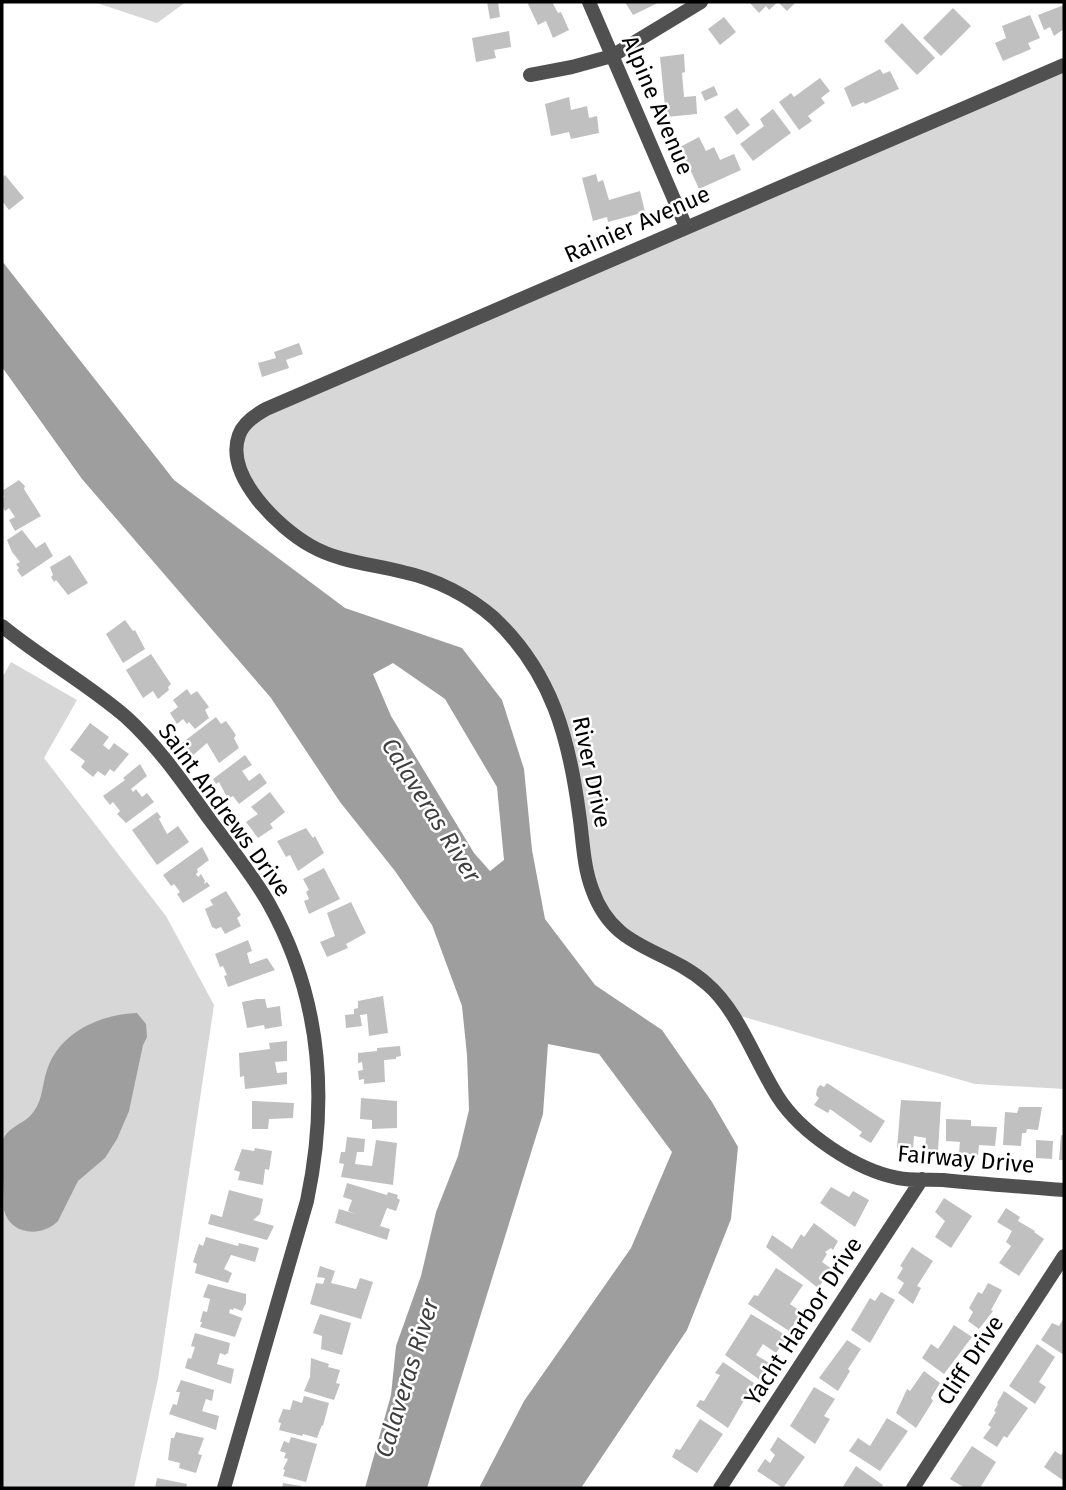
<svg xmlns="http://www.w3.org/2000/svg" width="1066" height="1490" viewBox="0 0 1066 1490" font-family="'Fira Sans',sans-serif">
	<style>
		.green { fill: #d7d7d7 }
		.water { fill: #9e9e9e; fill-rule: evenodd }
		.building { fill: #c0c0c0 }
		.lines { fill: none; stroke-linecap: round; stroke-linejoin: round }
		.minor { stroke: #505050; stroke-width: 14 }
		.labels { text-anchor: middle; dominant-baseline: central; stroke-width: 5; stroke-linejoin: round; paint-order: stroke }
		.street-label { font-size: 23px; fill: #000; stroke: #fff }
		.water-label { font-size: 24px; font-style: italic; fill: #3f3f3f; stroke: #fff }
	</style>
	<rect width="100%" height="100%" fill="#fff"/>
	<path class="green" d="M94,2h92l-29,21z
		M1064,65v1024l-89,-5 -245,-71 -25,-32 -102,-68 -17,-45 -19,-126 -50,-99 -59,-50 -158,-54 -43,-42 -21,-40 8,-31z
		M11,662l66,38 -33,58 122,158 48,89 -56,374 -24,109h-132v-810z"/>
	<path class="water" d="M2,261l172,219 171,128 117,40 40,52 22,69 8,81 13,69 50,66 67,45 50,72 26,45 -7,72 -44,111 -106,158h-102l45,-87 107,-153 41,-96 -73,-98 -51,-10 -5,70 -116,374h-62l26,-93 5,-49 25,-70 15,-64 22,-56 11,-46 -2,-55 -5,-49 -30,-81 -37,-54 -55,-69 -69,-104 -189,-219 -80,-112zM393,663l52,36 52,88 7,73 -14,11 -16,-18 -83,-137 -18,-42z
		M137,1013l9,11 1,13 -4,8 -14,66 -12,28 -12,19 -27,23 -20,40c-17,17 -48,14 -54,-11 1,-16 -4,-59 -1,-70 6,-15 23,-16 31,-29 9,-12 8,-27 13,-41 12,-37 53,-56 90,-57z"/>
	<path class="building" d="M487,2h11l2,15 -10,2z
		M527,2h25l6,11 3,-1 8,18 -16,8 -7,-17 -8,4z
		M625,2h35l-27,13z
		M749,2h47l-9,9 -9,-9 -9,8 -3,-4 -7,7z
		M1064,5v24l-10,7 -4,-9 -6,3 -6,-15z
		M953,8l18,18 -30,30 -18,-18z
		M1030,15l10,23 -12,5 3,6 -28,12 -8,-18 11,-5 -4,-12z
		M724,17l12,15 -16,13 -12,-16z
		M902,23l33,35 -18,17 -33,-34z
		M509,31l2,16 -17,3 2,8 -20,4 -4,-24z
		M684,54l1,18 -3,1 2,24 12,-1 1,18 -31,3 -6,-60z
		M880,69l3,5 7,-3 9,18 -34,15 -1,-2 -12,5 -8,-19z
		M820,78l10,13 -9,7 4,5 -17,13 4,5 -13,9 -20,-28 12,-9 3,4z
		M714,86l4,9 -13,6 -4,-9z
		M569,97l2,13 16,-4 2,12 8,-2 2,17 -28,6 -2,-7 -18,4 -6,-32z
		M737,108l13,17 -13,10 -13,-18z
		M773,109l18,24 -38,28 -13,-17 24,-18 -4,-7z
		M699,137l7,14 8,-4 6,13 14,-6 7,16 -42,19 -19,-42z
		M596,174l2,8 5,-2 6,20 31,-9 5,21 -37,10 -1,-5 -14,4 -11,-43z
		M5,175l19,23 -15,12 -7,-9v-23z
		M299,343l4,11 -17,6 3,8 -27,9 -4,-14 18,-5 -2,-6z
		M19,480l6,6 -1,3 17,27 -26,15 -6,-11 6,-3 -6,-9 -4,3 -3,-6v-7l2,-1 -2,-6z
		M22,530l14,18 9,-6 8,14 -31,21 -5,-7 2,-2 -3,-4 4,-2 -8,-10 -5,-12z
		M70,555l18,28 -20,12 -12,-15 -2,2 -3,-5 2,-2 -3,-8z
		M125,620l8,11 2,-1 10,19 -22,14 -17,-29z
		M151,654l20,30 -3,3 1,3 -11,9 -5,-8 -10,7 -17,-28z
		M187,689l4,6 6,-4 12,16 -4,3 4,8 -14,11 -6,-7 -2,2 -4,-5 -6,5 -7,-11 8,-6 -5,-7z
		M216,717l5,7 5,-3 10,14 -2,3 5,10 -20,15 -12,-20 -16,14 -9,-14z
		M90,723l19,14 -6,8 6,5 5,-7 15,11 -15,18 -4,-3 -5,7 -7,-5 -5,6 -12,-10 4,-6 -15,-11z
		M245,755l7,10 -10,6 7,10 11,-8 7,10 -28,21 -6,-8 -5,3 -9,-17 -3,2 -3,-5z
		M140,764l7,12 -16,13 2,3 3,-3 6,8 5,-4 7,9 -28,21 -9,-9 3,-3 -7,-9 -3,3 -7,-9 22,-16 -2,-2z
		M270,792l15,20 -15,12 3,4 -15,10 -12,-16 12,-8 -7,-7z
		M157,812l4,5 -2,2 8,15 11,-8 11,16 -32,23 -25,-35z
		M306,828l7,10 2,-2 9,17 -26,18 -8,-16 -4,2 -9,-16z
		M202,847l7,13 -12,9 1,3 -2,2 2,3 3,-3 4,7 -1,3 3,-2 3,4 -27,17 -6,-9 3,-2 -6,-8 -3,2 -8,-11z
		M324,868l16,31 -31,15 -5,-13 5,-2 -3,-7 3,-2 -6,-11z
		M226,891l15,24 -4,3 4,8 -16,8 -4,-7 -5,2 -4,-2 -7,-18 8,-4 -3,-5z
		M351,902l15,31 -20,11 2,4 -21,9 -7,-15 15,-6 -8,-23z
		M248,940l4,11 -5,2 3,11 17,-6 8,12 -47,17 -4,-11 3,-1 -4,-9 -3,1 -5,-13z
		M383,996l5,37 -19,3 -2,-22 -7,1 2,11 -16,2 -1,-13 9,-1v-5l4,-1v-7z
		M257,999h8l2,9 13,-2 2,20 -17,3 -1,-4 -17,3 -5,-26z
		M287,1041v20l-12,1 2,11 10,-1v12l-42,5 -1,-13 -4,1 -1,-24 31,-4 -1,-6z
		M400,1046l1,10 -5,1v2l-12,1 1,22 -21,2v-5l-5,1 -1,-9 5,-1 -1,-8 -4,1v-10l19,-2v-3z
		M827,1083l58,38 -14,22 -12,-7 3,-4 -32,-23 -2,4 -14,-8 5,-7 -3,-3 1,-6 3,-4 4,2z
		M361,1098l36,3v27l-25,1v-9l-12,-1z
		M901,1100l40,2 -3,49 -13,-2 1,-11 -12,-2 -1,14 -16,-2z
		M252,1101l42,2 -1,15 -24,1 -1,10h-16z
		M1019,1107h23l-4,23 -11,-1 -1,4h-4l-1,13 -18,-1 2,-33 12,1z
		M946,1119l25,1v6l26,1 -2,19 -16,-1 -1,10 -19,-2 1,-11 -14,-1z
		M1061,1135l3,1v24h-5z
		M347,1137l18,2 -1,13h-7l-2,12 17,2 4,-26 21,3 -4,42 -52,-8 3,-13 -5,-1 2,-11h4z
		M1036,1140l17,1 -1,18 -16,-1z
		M255,1148l17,3 -3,19 -4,-1 -2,16 -25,-5 2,-8 -6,-2 8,-21 12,2z
		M347,1183l40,12 1,-3 10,3 -1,3 3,2 -4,11 -9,-3 -7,18 10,3 -3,11 -52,-17 4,-14 17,5 -8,-3 4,-11 -9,-3z
		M831,1187l18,10 4,-6 16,9 -14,27 -35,-24z
		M229,1190l34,9 -3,15 -7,6 21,6 -7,14 -59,-16 3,-10 11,3z
		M944,1198l28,18 -21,32 -16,-11 10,-16 -10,-9z
		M1006,1208l14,9 -2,4 17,10 -1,1 10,7 -25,37 -20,-13 12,-17 -5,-4 6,-11 -15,-9z
		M814,1223l24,18 -5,9 -2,-2 -6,4 2,2 -5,8 10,7 -14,19 -52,-41 6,-12 20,14 9,-15 3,3z
		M206,1237l32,9 1,-3 20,5 -4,14 -24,-7 -7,14 8,4 -4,10 -33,-10 2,-9 -4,-2 6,-18 4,2z
		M912,1247l21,14 -16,25 4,2 -8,16 -15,-11 6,-10 -7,-5 6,-10 -3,-2z
		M320,1266l15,5 -4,12 25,6 4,-11 13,4 -12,37 -51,-15 6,-21 7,1 2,-6 -8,-1z
		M776,1268l27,17 -13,19 13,9 -14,18 -41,-27 6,-9 4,1z
		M988,1283l14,7 -11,20 2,1 -14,18 -11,-8 5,-9 -4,-4 9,-16 4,2z
		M208,1284l38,10v9l-4,8 -8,-3 -1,2 -3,-1 -1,4 13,5 -7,19 -35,-10 2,-5h-2l3,-11 4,1 3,-13 -7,-2z
		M881,1292l14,8 -25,43 -19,-13 19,-32 5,3z
		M320,1314l31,9 -9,32 -21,-6 1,-13 -9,-3z
		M751,1314l36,22 -11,17 -13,-9 -7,11 15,9 -11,16 -35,-25z
		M1064,1318v37l-23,-15 11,-17 7,3z
		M954,1325l18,12 -28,37 -22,-16 9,-14 7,5z
		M195,1333l35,10 -2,10 -3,2 -5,-2 -3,11 17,5 -3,15 -46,-16 3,-10 3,1 4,-12 -4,-1z
		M847,1340l14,9 -13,20 2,2 -12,20 -19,-13z
		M1037,1344l18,13 -16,25 7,5 -11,17 -26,-18z
		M311,1358l18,6 -1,3 12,3 -4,13 4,1 -6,16 -30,-9 6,-14z
		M723,1362l31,21 -26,45 -32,-22 4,-6 4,1 16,-26 -5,-2z
		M924,1371l16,12 -9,15 2,3 -17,27 -20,-15 11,-24 3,2z
		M181,1380l33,10 -2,11 -6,-2 -4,12 17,5 -3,14 -47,-16 4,-10 4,1 3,-13h-4z
		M814,1387l21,12 -11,17 6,3 -15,25 -25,-18z
		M1004,1391l24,17 -21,30 -3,-2 -7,11 -14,-9 8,-11 -3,-2 8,-13 -2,-1 4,-7 -1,-1z
		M304,1396l25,7 -6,23 -1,-1 -5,13 -14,-4 -1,2 -23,-6 2,-7 -3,-1 5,-13 7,1 3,-10 9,3z
		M887,1418l21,13 -28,40 -31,-20 9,-13 12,8z
		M700,1419l23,15 -26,39 -25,-16 4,-8 4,1z
		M176,1432l28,6 -6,16 4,1 -6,18 -17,-5 1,-5 -12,-3 3,-22h3z
		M291,1437l26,7 -11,38 -23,-6 2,-6 -2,-1 5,-10 -4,-1 2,-5 -6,-2 4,-10 5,2z
		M778,1437l27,20 -22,31 -26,-17 8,-12 5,4 5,-8 -5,-5z
		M972,1446l24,16 -16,26h-15l-15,-9z
		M1055,1451l6,4 3,-4v30l-20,-14z
		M856,1466l27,19 -2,3h-39z
		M157,1478l30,6 -1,4h-31z
		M283,1483l18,3v2h-19z"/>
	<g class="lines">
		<path class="minor" d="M589,2l97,225
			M1064,65l-798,344c-11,6 -23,14 -27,26 -15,41 40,93 72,111 28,16 61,18 92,26 33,7 66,24 91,46 58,55 75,120 85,195 4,26 4,52 13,76 22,63 72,57 115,95 31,26 49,79 71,113 23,36 78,73 120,81 15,3 30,1 45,2 40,4 81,7 121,10
			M530,75l42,-8 40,-11 89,-54
			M2,626c39,32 86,58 124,91 33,30 58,67 84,103 20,27 41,53 58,82 53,94 61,195 39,299l-83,287
			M720,1488l202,-309
			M913,1488l151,-232"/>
	</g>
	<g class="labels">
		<g class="street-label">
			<text transform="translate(658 105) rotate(67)">Alpine Avenue</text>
			<text transform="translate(637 224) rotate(-24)">Rainier Avenue</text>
			<text transform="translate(592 772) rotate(78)">River Drive</text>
			<text transform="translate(225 810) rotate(54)">Saint Andrews Drive</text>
			<text transform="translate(966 1159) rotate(5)">Fairway Drive</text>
			<text transform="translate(803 1321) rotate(-57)">Yacht Harbor Drive</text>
			<text transform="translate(970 1360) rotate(-57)">Cliff Drive</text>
		</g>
		<g class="water-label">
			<text transform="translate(431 810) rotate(58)">Calaveras River</text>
			<text transform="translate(407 1378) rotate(-73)">Calaveras River</text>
		</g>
	</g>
	<rect width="1066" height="1490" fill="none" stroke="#000000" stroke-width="7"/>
</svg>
